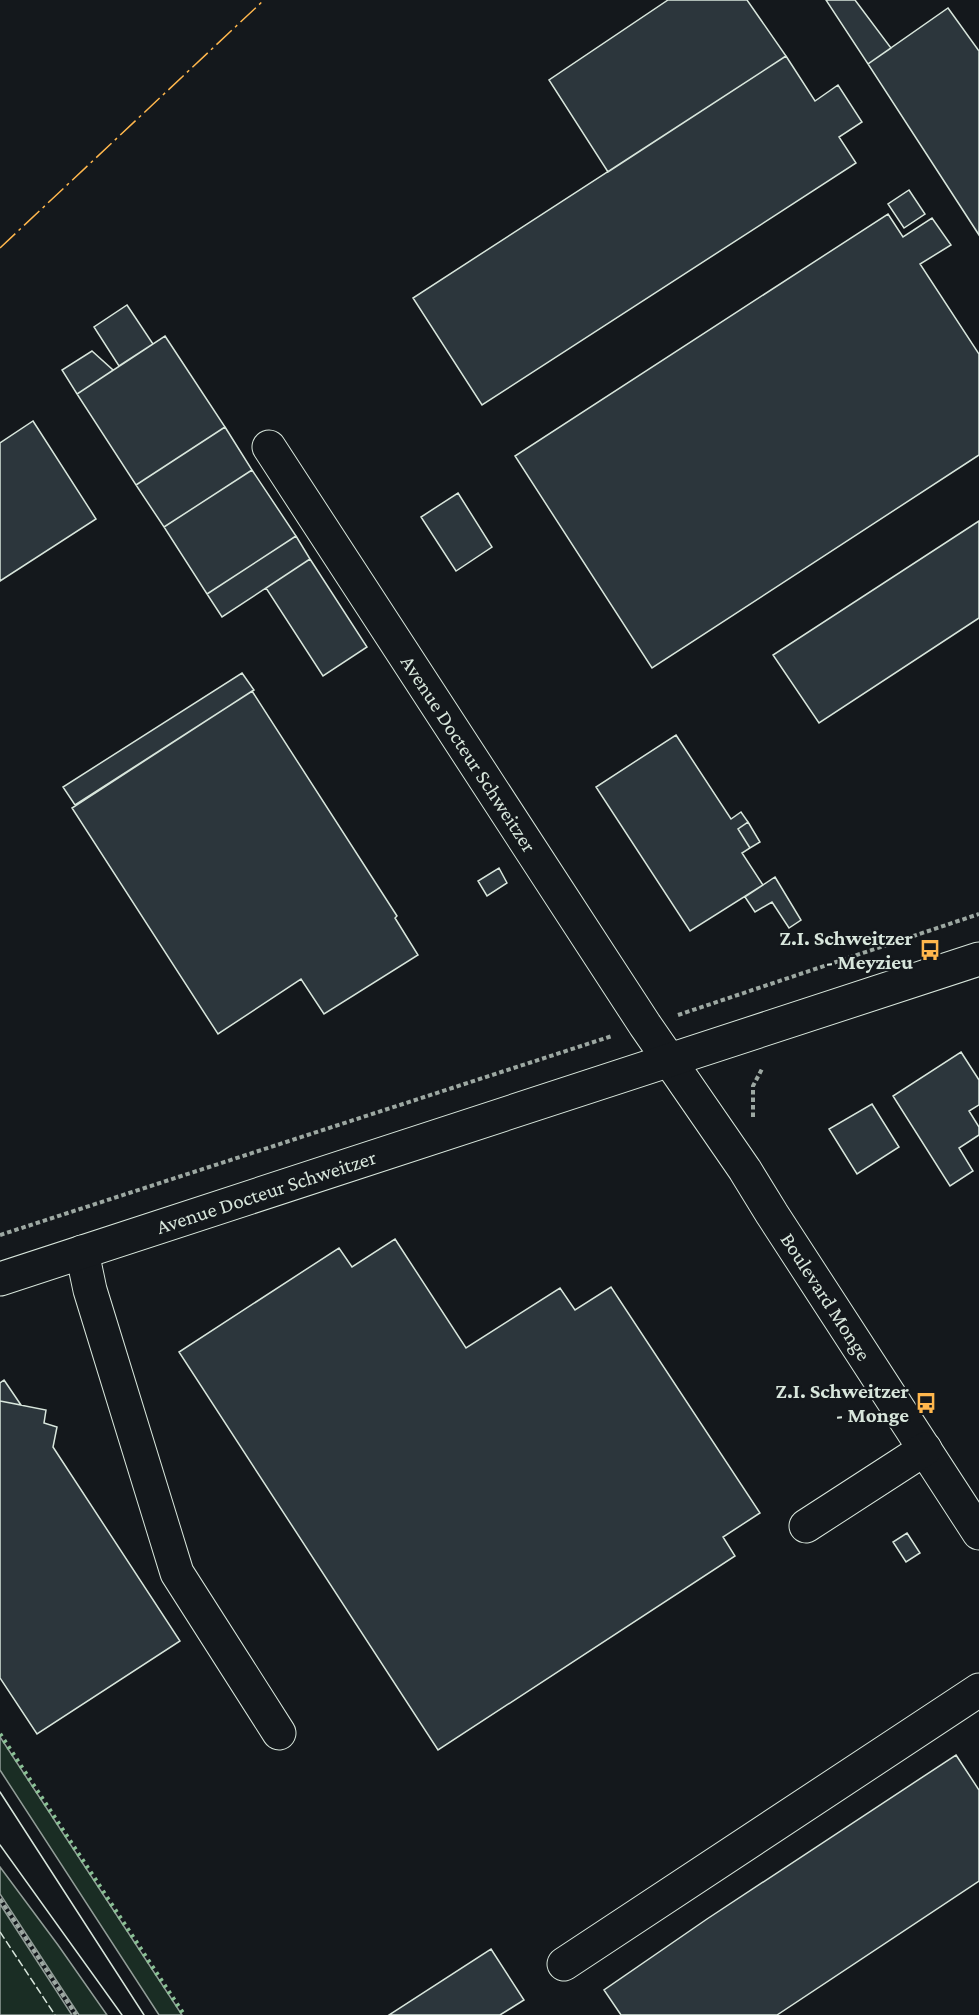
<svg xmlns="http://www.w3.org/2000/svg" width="979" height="2015" viewBox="0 0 979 2015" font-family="'Crimson Pro',serif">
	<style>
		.green { fill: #1a2d24; stroke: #939e99; stroke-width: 1.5 }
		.building { fill: #2c363c; stroke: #d8e6dc; stroke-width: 1.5 }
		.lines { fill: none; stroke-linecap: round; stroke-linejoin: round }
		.minor-casing { stroke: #d8e6dc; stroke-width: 35 }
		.path { stroke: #9da8a2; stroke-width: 4; stroke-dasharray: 4.5 3; stroke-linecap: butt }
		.minor { stroke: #14181c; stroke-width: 33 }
		.tram { stroke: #d8e6dc; stroke-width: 1.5 }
		.hedge { stroke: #8ac095; stroke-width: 4.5; stroke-dasharray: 3 4.5; stroke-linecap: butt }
		.fence { stroke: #d8e6dc; stroke-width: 1.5; stroke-dasharray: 8 3; stroke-linecap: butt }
		.power { stroke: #ffb74d; stroke-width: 1.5; stroke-dasharray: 21 4.5 3 4.5; stroke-linecap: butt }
		.labels { text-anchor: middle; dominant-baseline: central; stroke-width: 4.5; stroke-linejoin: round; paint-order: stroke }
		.street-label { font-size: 21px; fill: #d8e6dc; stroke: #14181c }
		.poi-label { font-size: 21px; font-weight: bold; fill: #d8e6dc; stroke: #14181c; text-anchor: end }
	</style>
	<rect width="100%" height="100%" fill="#14181c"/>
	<path class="green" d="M0,1737l182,278h-23l-159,-245z
		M0,1867l58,78 49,70h-28l-79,-121z
		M0,1904l72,111h-72z"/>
	<path class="building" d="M668,0h79l39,56 -178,116 -59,-92z
		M826,0h29l36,48 -23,16z
		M948,8l31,43v184l-111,-171z
		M786,56l29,45 23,-16 24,37 -23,15 17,26 -374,242 -69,-107z
		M909,190l16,24 -21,14 -16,-24z
		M888,214l15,23 29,-19 19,27 -31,19 59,90v101l-327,213 -137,-212z
		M127,305l26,39 -34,22 -25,-39z
		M165,336l60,91 -89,58 -59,-91z
		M92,351l21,19 -36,24 -15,-24z
		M33,421l63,98 -96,62v-138z
		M225,427l27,43 -88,57 -28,-42z
		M252,470l44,66 -89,58 -43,-67z
		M458,493l34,54 -36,24 -35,-54z
		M979,521v97l-160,105 -46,-68z
		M296,536l14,23 -88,58 -15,-23z
		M310,559l57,88 -44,29 -57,-88z
		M242,673l12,17 -179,115 -12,-18z
		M252,691l145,225 -2,2 23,37 -94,59 -23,-35 -83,55 -146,-226z
		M676,735l55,84 10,-7 7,10 -10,7 12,19 -8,5 21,32 -73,46 -94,-144z
		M748,822l12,20 -10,6 -12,-19z
		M499,868l8,15 -20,13 -9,-15z
		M775,877l26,43 -12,8 -17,-26 -17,10 -10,-15z
		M961,1052l18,28v25l-10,6 10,16v8l-20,13 14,23 -23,15 -57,-90z
		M872,1104l27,43 -42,27 -28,-45z
		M395,1239l71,109 94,-60 15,22 36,-23 149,226 -37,24 12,19 -297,194 -259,-398 160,-104 13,19z
		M4,1380l17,25 -21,-4v-18z
		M0,1401l46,9 -2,13 13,4 -4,20 127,194 -143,93 -37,-56z
		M907,1533l13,20 -14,9 -13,-20z
		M956,1755l23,35v91l-202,134h-156l-17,-25 103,-71z
		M491,1949l33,51 -24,15h-111z"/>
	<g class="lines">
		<defs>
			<g id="minor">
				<path id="s1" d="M269,447l376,578 100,145 27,44 207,319"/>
				<path d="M82,1252l8,38 87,283 102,160"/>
				<path id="s2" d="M0,1279l979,-320"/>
				<path d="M806,1526l119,-77"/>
				<path d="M564,1964l415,-274"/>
			</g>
		</defs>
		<use href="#minor" class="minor-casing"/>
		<path class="path" d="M678,1015l301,-101
			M753,1117v-31l10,-19
			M0,1235l612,-199
			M0,1899l76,116"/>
		<use href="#minor" class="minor"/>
		<path class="tram" d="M0,1792l144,223
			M0,1845l122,170"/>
		<path class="hedge" d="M0,1734l184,281"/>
		<path class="fence" d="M0,1932l55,83"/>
		<path class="power" d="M0,248l264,-248"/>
	</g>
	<defs>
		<symbol id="bus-bare" viewBox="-9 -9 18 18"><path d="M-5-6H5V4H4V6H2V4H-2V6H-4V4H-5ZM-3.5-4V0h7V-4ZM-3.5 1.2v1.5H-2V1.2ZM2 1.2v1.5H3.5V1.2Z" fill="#ffb74d" stroke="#14181c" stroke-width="2.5" paint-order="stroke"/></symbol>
	</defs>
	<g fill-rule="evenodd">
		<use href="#bus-bare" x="915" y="935" width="30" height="30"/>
		<use href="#bus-bare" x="911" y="1388" width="30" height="30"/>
	</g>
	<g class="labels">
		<g class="street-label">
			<text stroke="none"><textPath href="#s1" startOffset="366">Avenue Docteur Schweitzer</textPath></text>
			<text stroke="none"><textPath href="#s2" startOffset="280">Avenue Docteur Schweitzer</textPath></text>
			<text stroke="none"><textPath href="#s1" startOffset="1016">Boulevard Monge</textPath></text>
		</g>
		<g class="poi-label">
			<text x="913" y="938">Z.I. Schweitzer<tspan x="913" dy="24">- Meyzieu</tspan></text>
			<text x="909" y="1391">Z.I. Schweitzer<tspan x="909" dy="24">- Monge</tspan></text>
		</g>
	</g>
</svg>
